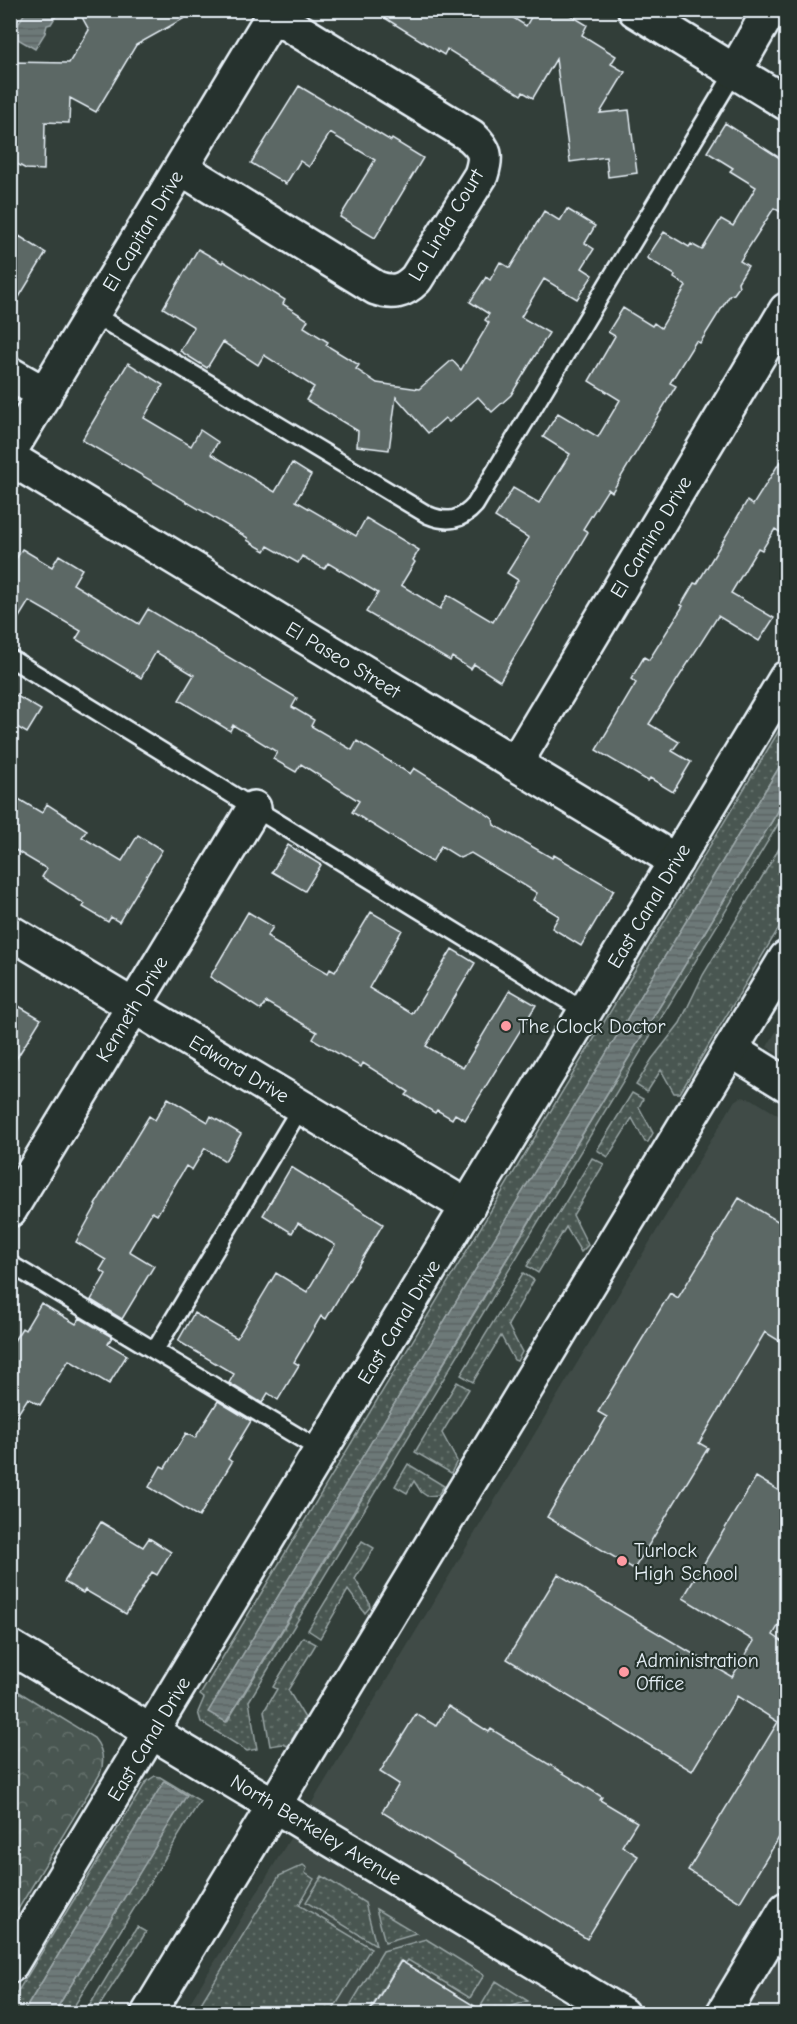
<svg xmlns="http://www.w3.org/2000/svg" width="797" height="2024" viewBox="0 0 797 2024" font-family="'Comic Neue',sans-serif">
	<style>
		.built { fill: #3f4b46 }
		.grass { fill: url(#grass-dots); stroke: #98a4a4; stroke-width: 1.5 }
		.forest { fill: url(#forest-crowns); stroke: #98a4a4; stroke-width: 1.5 }
		.water { fill: url(#water-rules); stroke: #9ea9ab; stroke-width: 1.5 }
		.building { fill: #5c6865; stroke: #e8f1f8; stroke-width: 1.5 }
		.lines { fill: none; stroke-linecap: round; stroke-linejoin: round }
		.lane-casing { stroke: #e8f1f8; stroke-width: 21 }
		.street-casing { stroke: #e8f1f8; stroke-width: 38 }
		.secondary-casing { stroke: #e8f1f8; stroke-width: 38 }
		.lane { stroke: #26332d; stroke-width: 16 }
		.street { stroke: #26332d; stroke-width: 33 }
		.secondary { stroke: #26332d; stroke-width: 33 }
		.poi-dot { fill: #ff9aa2; stroke: #26332d; stroke-width: 2 }
		.labels { text-anchor: middle; dominant-baseline: central; stroke-width: 4.5; stroke-linejoin: round; paint-order: stroke }
		.street-label { font-size: 20px; fill: #e8f1f8; stroke: #26332d }
		.poi-label { font-size: 20px; fill: #e8f1f8; stroke: #26332d; text-anchor: start }
	</style>
	<defs>
		<pattern id="grass-dots" width="8" height="8" patternUnits="userSpaceOnUse" patternTransform="scale(1.5)"><rect width="8" height="8" fill="#495651"/><path d="M2 2h.1M6 6h.1" fill="none" stroke="#636f6b" stroke-width="1.8" stroke-linecap="round"/></pattern>
		<pattern id="forest-crowns" width="20" height="18" patternUnits="userSpaceOnUse" patternTransform="scale(1.5)"><rect width="20" height="18" fill="#495651"/><path d="M2 6a3 3 0 1 1 6 0M12 15a3 3 0 1 1 6 0" fill="none" stroke="#636f6b"/></pattern>
		<pattern id="water-rules" width="6" height="5" patternUnits="userSpaceOnUse" patternTransform="scale(1.5)"><rect width="6" height="5" fill="#6d7978"/><path d="M0 2.5h6" fill="none" stroke="#5b6363"/></pattern>
	</defs>
	<rect width="100%" height="100%" fill="#323e39"/>
	<filter id="ink" filterUnits="userSpaceOnUse"><feTurbulence type="fractalNoise" baseFrequency=".0167" numOctaves="2"/><feDisplacementMap in="SourceGraphic" scale="12" xChannelSelector="R" yChannelSelector="G"/><feConvolveMatrix kernelMatrix="1 2 1 2 8 2 1 2 1" color-interpolation-filters="sRGB"/></filter>
	<g filter="url(#ink)">
		<path class="built" d="M786,1014v45l-19,-12z
			M741,1097l11,2 34,21v893l-603,1 206,-338 345,-574z"/>
		<path class="grass" d="M786,719v37l-577,955 18,11 559,-924v13l-537,890 8,48 -10,2 -46,-29 -3,-10 6,-14 -4,-3z
			M786,837v79l-106,177h-6l-13,-23 -14,22 -11,-7 16,-26 28,-36 23,-48z
			M632,1093l11,6 -4,8 14,26 -5,9h-3l-13,-24 -24,39 -11,-7z
			M592,1158l12,6 -31,51 15,30 -7,7 -15,-25 -28,46 -11,-7z
			M523,1273l11,7 -26,45 14,27 -5,9 -3,-1 -13,-24 -28,46 -12,-7z
			M457,1382l12,7 -27,44 15,28 -6,12 -36,-21z
			M408,1464l36,22 -6,9 -11,1 -6,-4 -7,-11 -7,12 -12,-7z
			M362,1541l12,7 -19,31 14,23 1,5 -5,6 -17,-23 -28,48 -12,-8z
			M303,1637l13,7 -28,46 17,28 -17,28 -5,-2 -13,2 -6,-35 13,-22 -4,-2z
			M155,1776l5,1 40,24 -130,212h-16l132,-218 -22,-13 -141,231h-12l-1,-9 136,-222z
			M303,1865l4,3 -2,5 9,6 -15,26 72,43 -40,65h-136l84,-137z
			M322,1876l43,27 11,42 -70,-43z
			M376,1909l40,24 -31,9z
			M137,1927l9,5 -6,10 -45,71h-10z
			M426,1939l58,36 -14,23 -62,-38 -3,4 -5,-3 -32,52 -23,1 38,-63z
			M496,1981l32,20 -37,12 -12,-4z"/>
		<path class="forest" d="M11,1687l83,51c9,11 11,23 6,36l-89,147z"/>
		<path class="water" d="M26,11h33l-8,13 -4,1 -2,8 -10,16 -24,-14z
			M786,756v42l-560,924 -18,-10z
			M164,1781l23,14 -133,218h-31z"/>
		<path class="building" d="M78,10h121l-63,35 -40,67 -26,-14 -1,25 -24,-1 -1,48 -18,-1 -16,-9v-98l59,1 20,-33z
			M372,10h129l25,16 9,-16h27l25,15 -5,10 34,21 -5,8 14,8 -25,41 29,-3 8,63 -29,4 -2,-20 -36,5 -14,-103 -23,39 -10,-6 -2,3 -74,-46 -3,6z
			M299,86l92,55 1,-2 31,19 -48,80 -35,-21 35,-57 -45,-27 -21,34 -9,-6 -14,23 -35,-21z
			M725,123l61,39v53l-12,-7 -34,53 8,5 -10,16 1,5 -5,7 -4,1 -30,48 -4,-2 -26,42 6,3 -64,106 -4,-3 -25,40 5,3 -88,149 -26,-17 -3,5 -19,-12 -2,4 -84,-49 12,-19 -50,-30 -4,6 -22,-13 -4,7 -30,-17 -3,5 -18,-11 1,-2 -166,-98 46,-77 35,22 -19,33 47,28 9,-16 18,12 -7,12 64,38 17,-29 19,12 -15,26 60,35 10,-18 53,32 -6,10 2,2 -14,23 39,24 8,-14 45,27 25,-42 -11,-7 22,-35 -34,-21 18,-29 26,15 31,-49 -27,-17 15,-24 40,24 22,-37 -31,-19 26,-45 -7,-4 15,-24 29,18 2,-3 7,5 25,-42 -12,-8 1,-3 -28,-17 17,-26 25,15 2,-3 11,6 19,-31 12,7 23,-39 -26,-16 3,-3 -26,-16z
			M567,209l28,17 -10,17 9,6 -12,19 11,7 -16,24 -33,-20 -23,38 28,16 -38,62 -19,17 -14,-15 -29,25 -4,-4 -17,15 -32,-36 -7,53 -32,-4 1,-15 -52,-31 8,-13 -50,-32 -6,10 -35,-23 -16,26 -27,-17 14,-24 -31,-19 35,-59 24,14 1,-2 62,39 -2,4 25,16 -4,7 24,15 -2,3 33,20 -3,4 21,14 42,6 33,-29 9,10 28,-47 -4,-3 4,-6 -19,-12 16,-25 4,3 10,-18 10,6 34,-57 16,10z
			M19,236l27,17 -36,59v-62z
			M786,452v84l-11,-7 -13,21 -4,-2 -27,45 43,25 -15,23 -41,-25 -69,108 30,18 -7,9 19,11 -18,30 -23,-14 -2,3 -52,-31 40,-67 -5,-4 13,-22 5,3 34,-54 -2,-1 13,-22 3,1 50,-83 6,4z
			M22,549l30,18 7,-12 23,14 -9,15 66,40 9,-15 149,89 -5,9 22,13 -3,6 41,24 5,-9 53,33 4,-6 68,43 11,8 1,6 58,33 2,-3 60,35 -33,56 -29,-18 7,-12 -26,-16 4,-7 -66,-40 -11,5 -19,-12 -9,16 -80,-50 7,-11 -58,-37 -5,8 -23,-13 4,-7 -44,-27 -3,6 -51,-31 15,-25 -38,-23 -15,26 -65,-39 5,-8 -52,-30 -19,31v-63z
			M10,692l31,18 -14,23 -17,-10z
			M10,794l32,19 5,-9 40,26 -5,7 40,24 16,-26 24,15 -43,72 -8,-5 -3,5 -25,-15 2,-3 -43,-27 5,-8 -37,-22z
			M288,845l33,20 -16,26 -33,-19z
			M248,912l25,15 -6,9 5,3v2l56,32 2,-4 5,3 36,-60 31,18 -33,58 43,26 40,-65 23,14 -49,83 37,22 47,-78 26,15 -71,115 -10,-6 -3,5 -15,-9 -2,3 -29,-18 3,-3 -46,-29 -2,4 -48,-28 4,-7 -51,-30 -5,8 -51,-33z
			M10,1001l31,18 -31,50z
			M168,1098l40,24 3,-6 30,18 -16,27 -20,-13 -13,22 -6,-4 -29,49 -5,-3 -23,39 25,15 -32,53 -31,-19 15,-26 -6,-4 6,-10 -30,-18 20,-36 -1,-1 54,-89 6,4z
			M291,1167l92,57 -57,95 -5,-3 -27,46 5,3 -21,35 -10,-7 -6,10 -33,-20 5,-9 -56,-33 16,-28 43,25 39,-65 31,19 28,-47 -37,-22 -6,10 -29,-18z
			M739,1198l47,28v119l-21,-13 -66,111 9,5 -74,121 -87,-52 60,-100 -9,-5 72,-119 8,5z
			M41,1303l35,21 4,-6 32,19 -4,7 19,11 -18,29 -40,-24 -29,45 -12,-7 -18,28v-79l12,-19 3,2z
			M218,1401l33,20 -23,38 4,3 -33,55 -50,-30 12,-21 4,2 21,-35 9,5z
			M756,1477l30,18v117l-13,23 13,9v182l-46,76 -52,-32 90,-148 -41,-26 -45,75 -185,-112 51,-85 174,103 22,-36 -71,-43z
			M101,1522l42,25 6,-9 22,14 -14,23 -5,-3 -26,42 -41,-24 -2,3 -19,-11z
			M448,1706l41,26 2,-3 100,61 11,7 -2,3 37,22 -15,24 16,10 -51,83 -205,-127 17,-28 -19,-12 36,-58 20,12z
			M401,1961l85,52h-117z"/>
		<g class="lines">
			<defs>
				<path id="lane" d="M93,314l335,201c19,8 33,6 47,-10l260,-434
					M10,658l576,354
					M10,1264l312,187
					M155,1350l146,-243"/>
				<path id="street" d="M635,10l151,93
					M735,71l35,-61
					M181,168l195,120c17,6 27,4 40,-9l65,-104c6,-19 5,-25 -10,-39l-198,-121
					M10,374l35,20
					M10,451l266,-441
					M10,458l666,403
					M515,764l271,-454
					M10,932l458,275
					M731,1050l55,34
					M10,1210l244,-402
					M723,2014l63,-105"/>
				<path id="secondary" d="M10,1647l612,367
					M10,1966l776,-1288
					M148,2014l638,-1056"/>
			</defs>
			<use href="#lane" class="lane-casing"/>
			<use href="#street" class="street-casing"/>
			<use href="#secondary" class="secondary-casing"/>
			<use href="#lane" class="lane"/>
			<use href="#street" class="street"/>
			<use href="#secondary" class="secondary"/>
		</g>
	</g>
	<g class="poi-dot">
		<circle cx="506" cy="1026" r="6"/>
		<circle cx="622" cy="1561" r="6"/>
		<circle cx="624" cy="1672" r="6"/>
	</g>
	<g class="labels">
		<g class="street-label">
			<text transform="translate(446 225) rotate(-59)">La Linda Court</text>
			<text transform="translate(143 231) rotate(-59)">El Capitan Drive</text>
			<text transform="translate(651 537) rotate(-59)">El Camino Drive</text>
			<text transform="translate(343 660) rotate(31)">El Paseo Street</text>
			<text transform="translate(649 906) rotate(-59)">East Canal Drive</text>
			<text transform="translate(132 1009) rotate(-59)">Kenneth Drive</text>
			<text transform="translate(239 1069) rotate(31)">Edward Drive</text>
			<text transform="translate(399 1322) rotate(-59)">East Canal Drive</text>
			<text transform="translate(149 1739) rotate(-59)">East Canal Drive</text>
			<text transform="translate(316 1830) rotate(31)">North Berkeley Avenue</text>
		</g>
		<g class="poi-label">
			<text x="518" y="1026">The Clock Doctor</text>
			<text x="634" y="1550">Turlock<tspan x="634" dy="23">High School</tspan></text>
			<text x="636" y="1660">Administration<tspan x="636" dy="23">Office</tspan></text>
		</g>
	</g>
	<rect width="797" height="2024" fill="none" stroke="#26332d" stroke-width="36"/>
	<rect x="18" y="18" width="761" height="1988" fill="none" stroke="#e8f1f8" stroke-width="2" filter="url(#ink)"/>
</svg>
